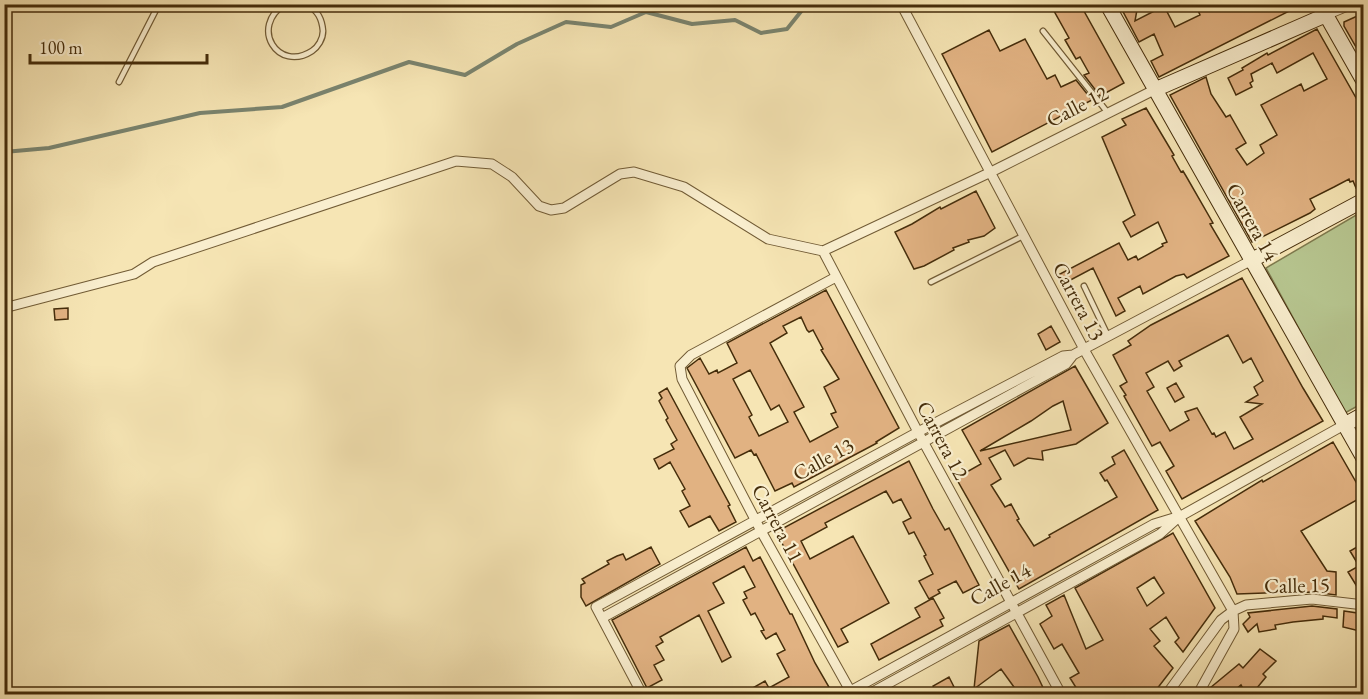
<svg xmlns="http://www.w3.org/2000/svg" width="1368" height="699" viewBox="0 0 1368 699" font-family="'EB Garamond',serif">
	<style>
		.green { fill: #b7c690; stroke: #7e7a4e; stroke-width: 1.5 }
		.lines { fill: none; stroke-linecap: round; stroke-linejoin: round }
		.stream { stroke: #7a846f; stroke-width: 4 }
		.building { fill: #e1b282; stroke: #452d0b; stroke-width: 1.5; fill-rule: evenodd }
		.lane-casing { stroke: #715b35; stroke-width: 7 }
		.street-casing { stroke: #715b35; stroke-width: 11 }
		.secondary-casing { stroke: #452d0b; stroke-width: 16 }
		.lane { stroke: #f9eece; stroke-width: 4.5 }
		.street { stroke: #f9eece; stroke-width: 9 }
		.secondary { stroke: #f9eece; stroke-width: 14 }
		.labels { text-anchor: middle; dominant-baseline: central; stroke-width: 4.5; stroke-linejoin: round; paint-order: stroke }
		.street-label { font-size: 21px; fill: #452d0b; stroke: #f9eece }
	</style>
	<rect width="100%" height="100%" fill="#f6e5b4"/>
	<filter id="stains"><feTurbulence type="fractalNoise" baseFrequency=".00333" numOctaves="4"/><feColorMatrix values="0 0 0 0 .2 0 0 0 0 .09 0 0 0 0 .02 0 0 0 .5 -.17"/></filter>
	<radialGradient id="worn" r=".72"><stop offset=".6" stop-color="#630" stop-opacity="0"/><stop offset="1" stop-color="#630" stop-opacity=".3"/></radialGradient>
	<path class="green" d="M1363,211v192l-18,10 -79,-145z"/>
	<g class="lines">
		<path class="stream" d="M4,152l45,-4 151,-35 82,-6 127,-45 56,13 52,-31 49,-22 45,5 35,-15 46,12 43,-4 26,13 26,-4 20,-25"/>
	</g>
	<path class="building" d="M1067,4h13l44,79 -24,13 -16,-21 5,-2 -9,-16 -4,2 -11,-19 4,-2 -15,-27z
		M1119,4h19l-3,17 29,-15 11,21 25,-12 -3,-7 7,-4h99l-144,73 -8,-16 12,-6 -9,-21 -15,8z
		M1364,13v48l-20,-35v-4z
		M1317,29l47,83v43l-5,2 5,9v18l-8,4 -3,-7 -3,1 -1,-3 -15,8 -24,12 5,10 -5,4 -58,29 -82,-147 36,-18 5,17 15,23 4,-2 16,28 -10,6 11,16 17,-12 -4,-8 17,-10 -16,-30 40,-21 3,7 23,-12 -14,-26 -36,20 -5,-10 -21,11 2,7 -3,2 2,4 -16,8 -8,-17 15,-8 -1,-2 25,-15 1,2z
		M989,30l11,21 25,-12 22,40 8,-4 6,12 15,-7 16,20 -100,52 -50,-98z
		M1146,108l28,47 -2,1 9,16 2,-1 3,5 27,47 -3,1 19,32 -42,22 -3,-4 -8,2 -33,18 -3,-8 -22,12 7,13 -9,5 -23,-48 -30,16 -5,-9 61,-32 9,17 8,-4 2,4 25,-14 -1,-2 5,-2 -9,-20 -27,15 -8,-15 12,-7 -33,-78 24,-12 -4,-6z
		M976,191l19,37 -11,8 -16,4 1,2 -16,6 1,2 -30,16 -10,3 -19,-37 17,-8 28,-17 1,2z
		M1242,278l61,110 20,33 -141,78 -16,-28 8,-5 -14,-24 -8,4 -28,-50 2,-1 -6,-9 7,-4 -14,-27 18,-10 -3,-4 23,-16zM1228,335l15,28 8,-5 12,23 -9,6 4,8 -12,7 16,2 -22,13 13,22 -19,10 -9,-17 -9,5 -2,-4 -2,1 -15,-26 -12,4 4,8 -19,11 -23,-40 7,-4 -8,-14 22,-12 6,10 8,-5 -3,-5z
		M826,290l73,138 -23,14 1,1 -83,44 -2,-4 -17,8 -19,-37 -2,1 -3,-5 -16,8 -48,-90 13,-10 9,16 8,-4 1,3 19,-10 -10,-20zM801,317l6,13 2,2 4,-2 10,19 -2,1 18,29 -15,8 12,25 -5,2 7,13 -28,15 -16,-30 10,-5 -34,-64 17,-10 -4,-7zM750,370l21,40 8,-5 9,17 -29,14 -10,-19 3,-2 -19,-36z
		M68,308v11l-13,1 -1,-11z
		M1051,326l9,16 -14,8 -8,-16z
		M1075,366l33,57 -32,21 -34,7 1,9 -15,-2 -14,8 -9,-16 -16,8 12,21 -10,6 14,22 6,-3 8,15 -2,1 17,26 16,-9 -1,-2 68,-38 -10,-17 -2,1 -5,-8 15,-9 -3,-7 12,-7 34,60 -139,79 -63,-111 25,-14 -19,-34zM1063,401l8,29 -91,21 51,-30 22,-15z
		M1176,383l8,14 -9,5 -8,-14z
		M667,388l63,117 -2,1 8,16 -17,9 -9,-15 -21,11 -9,-16 10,-5 -8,-15 3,-2 -15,-27 -11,7 -5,-10 20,-10 -3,-5 6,-4 -11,-20 2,-2 -9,-17 3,-3 -3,-5z
		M1333,442l31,54 -63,35 26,40 9,1v23l-23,-3 -25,1v-1l-51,2 -7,-17 -35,-56 67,-41 1,2z
		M909,461l24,48 12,21 4,-2 30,57 -16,8 -7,-12 -18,9 2,3 -11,6 -10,-18 14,-7 -9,-18 2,-1 -12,-23 -5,2 -6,-12 8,-4 -10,-19 -8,4 -7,-12 -61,32 2,4 -26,14 9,18 43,-23 36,67 -48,26 7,13 -10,5 -62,-115z
		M1173,533l42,75 -32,44 -8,-10 4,-4 -13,-21 -16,12 10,12 -6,5 19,22 -20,26h-73l-10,-16 9,-5 -17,-29 -8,5 -14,-25 12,-8 -6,-11 18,-10 22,54 17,-9 -28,-52zM1154,577l10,16 -17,13 -10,-18z
		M1364,543v55l-16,-26 11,-6 -9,-15z
		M651,547l9,17 -74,42 -5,-9v-12l4,-2 -3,-4 27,-15 -2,-3 10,-5 6,-2 3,6z
		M746,547l7,14 7,-4 30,57h2l23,49 18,31h-91l23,-13 4,7 20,-11 -12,-23 8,-4 -9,-17 -10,6 -5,-8 3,-1 -9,-17 -4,2 -8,-15 4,-2 -3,-6 11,-5 -11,-21 -31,17 11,20 -16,8 23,46 -9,5 -23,-47 -39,22 3,5 -7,4 8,14 -10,5 8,15 -15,8 -35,-68z
		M933,598l11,20 -4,2 3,6 -64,34 -8,-16 49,-27 -5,-9z
		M1312,606l25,3v9l-14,-2v3l-30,3 -18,3 1,4 -17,3 -2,-8 -9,8 -5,-8 7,-7 -2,-4z
		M1344,611l20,3v18l-21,-5z
		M1009,625l29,52 8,17h-27l-18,-25 -27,20 5,-48z
		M1260,649l16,12 -13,13 3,3 -10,12 3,5h-13l-5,-9 -11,9h-14l-6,-6 29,-24 4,4z
		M949,677l5,10 -12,7h-6l-3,-8z"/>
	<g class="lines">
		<defs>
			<path id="lane" d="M285,4c-36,23 -7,69 27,47 6,-4 11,-12 11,-20 -1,-12 -5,-20 -16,-27
				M1043,31l65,82
				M119,82l40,-78
				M931,282l94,-47
				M1084,286l24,50
				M1362,673l2,2"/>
			<path id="street" d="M901,4l185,349 147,258 1,18 -36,65
				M1320,4l6,11 26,-11
				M823,251l168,-79 163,-82
				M836,277l-145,78 -11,11 2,13 79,152 91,163
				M4,308l130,-34 19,-12 303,-101 36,3 20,13 27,29 12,4 13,-2 56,-34 14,-2 50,15 84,52 55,12 95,181 143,262
				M602,618l464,-254 7,-9 11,-6 166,-88
				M642,694l-46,-87 322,-175 145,-76 10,-1
				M845,694l309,-170 23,-7
				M869,694l291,-160 19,-17 165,-92
				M1167,694l54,-74 12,-9 13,-6 66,-6 52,6"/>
			<path id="secondary" d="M1107,4l257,455
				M1154,90l172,-75 38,67
				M1250,261l114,-61
				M1344,425l20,-11"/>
		</defs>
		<use href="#lane" class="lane-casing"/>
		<use href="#street" class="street-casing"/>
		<use href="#secondary" class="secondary-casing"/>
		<use href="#lane" class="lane"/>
		<use href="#street" class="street"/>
		<use href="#secondary" class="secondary"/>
	</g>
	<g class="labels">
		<g class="street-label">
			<text transform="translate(1077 106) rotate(-27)">Calle 12</text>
			<text transform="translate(1253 222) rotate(61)">Carrera 14</text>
			<text transform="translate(1079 301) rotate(62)">Carrera 13</text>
			<text transform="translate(943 440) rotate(62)">Carrera 12</text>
			<text transform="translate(823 459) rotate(-29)">Calle 13</text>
			<text transform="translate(778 523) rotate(62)">Carrera 11</text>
			<text transform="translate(1000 584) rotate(-29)">Calle 14</text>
			<text transform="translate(1297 585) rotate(-1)">Calle 15</text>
		</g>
	</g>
	<rect width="1368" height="699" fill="none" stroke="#f6e5b4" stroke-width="24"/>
	<rect x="6" y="6" width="1356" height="687" fill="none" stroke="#452d0b" stroke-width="3"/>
	<rect x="12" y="12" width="1344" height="675" fill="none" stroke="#452d0b" stroke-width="1.5"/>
	<path d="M30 54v9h177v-9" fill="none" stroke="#452d0b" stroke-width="3"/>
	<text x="39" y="54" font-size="18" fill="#452d0b" stroke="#f9eece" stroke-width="4.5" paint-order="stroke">100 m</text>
	<rect width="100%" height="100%" filter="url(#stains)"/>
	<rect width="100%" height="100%" fill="url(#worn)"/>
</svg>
